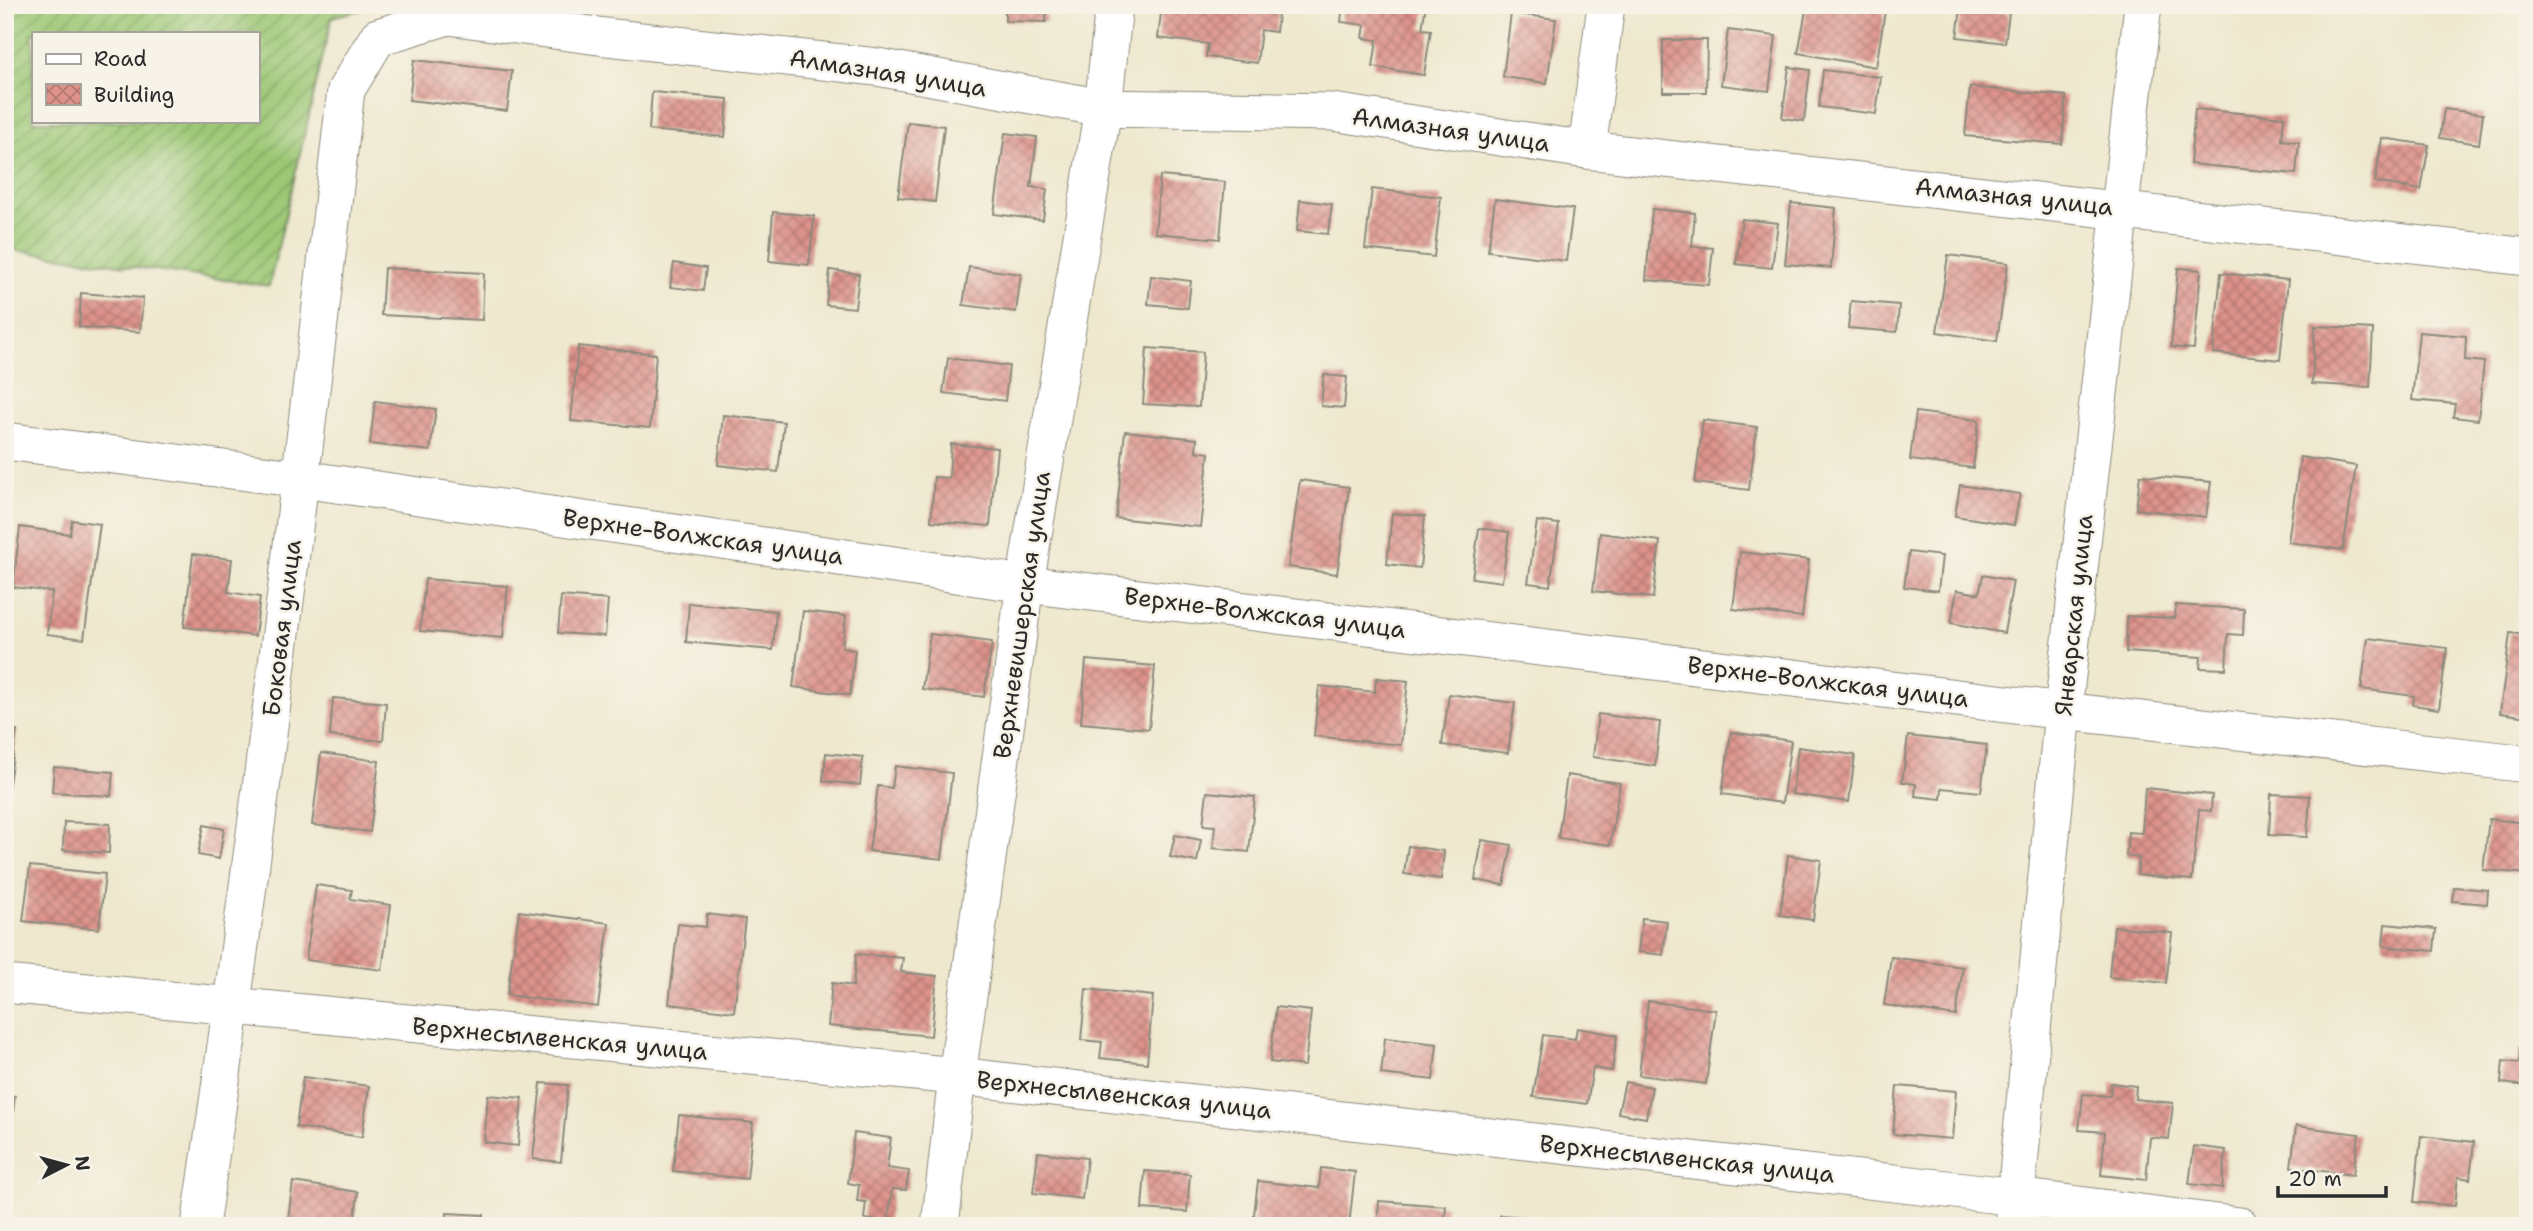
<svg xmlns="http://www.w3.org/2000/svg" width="2533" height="1231" viewBox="0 0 2533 1231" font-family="'Shantell Sans',sans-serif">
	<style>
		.garden { fill: url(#garden-furrows); stroke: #647a50; stroke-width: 2; fill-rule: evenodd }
		.building { fill: url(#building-cross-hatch) }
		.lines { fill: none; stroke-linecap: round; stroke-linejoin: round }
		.street-casing { stroke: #8c8a7c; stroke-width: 39 }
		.street { stroke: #fff; stroke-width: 37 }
		.labels { text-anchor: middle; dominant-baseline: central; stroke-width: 5; stroke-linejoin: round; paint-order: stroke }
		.street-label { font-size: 24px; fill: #2b2b2b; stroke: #f7f3e8 }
	</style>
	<defs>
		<pattern id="garden-furrows" width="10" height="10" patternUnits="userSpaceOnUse" patternTransform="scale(1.75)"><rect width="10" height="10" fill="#9cc875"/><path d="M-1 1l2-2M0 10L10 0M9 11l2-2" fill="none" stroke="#7fa360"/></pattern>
		<pattern id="building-cross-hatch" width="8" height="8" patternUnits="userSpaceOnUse" patternTransform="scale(1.75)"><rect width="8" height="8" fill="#dd938b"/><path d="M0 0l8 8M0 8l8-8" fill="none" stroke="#b37872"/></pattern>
	</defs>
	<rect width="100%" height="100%" fill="#f7f3e8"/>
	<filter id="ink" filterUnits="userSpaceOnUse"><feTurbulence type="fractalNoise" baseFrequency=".0143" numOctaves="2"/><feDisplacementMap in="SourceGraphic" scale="14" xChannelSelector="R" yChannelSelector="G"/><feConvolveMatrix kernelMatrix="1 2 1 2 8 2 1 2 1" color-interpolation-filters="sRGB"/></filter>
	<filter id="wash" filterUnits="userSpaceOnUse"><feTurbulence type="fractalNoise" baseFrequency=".00686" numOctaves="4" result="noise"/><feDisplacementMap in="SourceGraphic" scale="28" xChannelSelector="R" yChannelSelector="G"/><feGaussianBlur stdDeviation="1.57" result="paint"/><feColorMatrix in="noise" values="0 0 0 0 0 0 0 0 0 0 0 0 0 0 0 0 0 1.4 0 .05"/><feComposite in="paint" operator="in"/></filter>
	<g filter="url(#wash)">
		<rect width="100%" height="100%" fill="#eee8ce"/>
		<path class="garden" d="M5,5h375l-48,12 -63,269 -264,-37zM33,33h224v88h-224z"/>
		<g id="blocks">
			<path class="building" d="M1005,5h42l-1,17 -41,-1z
				M1162,5h117l-3,27 -15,-2 -4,33 -51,-6 2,-13 -50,-6z
				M1343,5h83l-4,24 9,1 -7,45 -51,-8 4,-27 -14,-2 2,-13 -24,-3z
				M1807,5h47l31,6 -9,56 -78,-14z
				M1961,8l48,5 -4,30 -48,-6z
				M1511,13l45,6 -9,64 -44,-6z
				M1728,30l48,6 -7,55 -48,-6z
				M1663,40h44l-1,52h-43z
				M414,60l98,11 -5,40 -98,-11z
				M1789,67l21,3 -6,51 -22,-3z
				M1823,70l58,7 -5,37 -57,-7z
				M1970,87l96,9 -4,48 -97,-8z
				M652,92l76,7 -3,38 -76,-7z
				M2195,109l89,8 -2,23 17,2 -3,32 -106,-10z
				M2444,109l39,5 -4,30 -39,-6z
				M908,122l36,4 -9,76 -37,-5z
				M1005,133l32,4 -6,50 16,2 -4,31 -49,-6z
				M2382,138l47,7 -8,45 -46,-8z
				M1160,176l65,6 -5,57 -65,-6z
				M1372,189l69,8 -7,60 -69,-8z
				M1495,199l78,10 -7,52 -78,-10z
				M1300,200l32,4 -4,30 -31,-3z
				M1791,203l45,5 -5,60 -46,-4z
				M1652,209l43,4 -3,33 21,2 -4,37 -63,-5z
				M773,212l41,4 -5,49 -40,-4z
				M1742,219l36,4 -6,45 -36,-4z
				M1948,255l60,8 -11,78 -60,-9z
				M674,263l32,5 -3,23 -33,-4z
				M969,267l52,7 -5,38 -53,-7z
				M384,268l100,5 -2,47 -101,-5z
				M2178,268l23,2 -7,79 -23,-2z
				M830,270l29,4 -4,34 -29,-3z
				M2221,273l67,7 -8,80 -67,-7z
				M1151,276l40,5 -3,27 -40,-4z
				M81,293l62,5 -3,34 -61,-5z
				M1851,301l48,4 -2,27 -49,-4z
				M2315,326l58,3 -3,58 -58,-3z
				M2419,332l47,4 -1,24 19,2 -6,58 -25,-3 2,-13 -43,-4z
				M578,346l78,8 -6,74 -79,-7z
				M1147,348l56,4 -4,55 -56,-3z
				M948,358l61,8 -4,35 -62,-8z
				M1324,375l23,2 -3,31 -23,-2z
				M375,401l61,8 -6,42 -60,-7z
				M1916,412l63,8 -6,48 -63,-8z
				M723,415l61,7 -6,50 -60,-7z
				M1703,420l54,7 -8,63 -54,-7z
				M1125,431l72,8 -1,12 13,2 -9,74 -84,-9z
				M951,444l46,4 -7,78 -59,-5 3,-44 15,1z
				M2300,457l56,9 -13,84 -55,-8z
				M2140,475l71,7 -5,35 -70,-8z
				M1300,480l49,7 -12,87 -49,-7z
				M1960,485l60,9 -6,31 -59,-9z
				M1392,513l33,3 -5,52 -33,-4z
				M72,520l28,4 -16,115 -37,-5 5,-42 -39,-5 7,-60 50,7z
				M1537,521l22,3 -9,62 -22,-3z
				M1479,528l30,4 -7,50 -30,-4z
				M1600,533l60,8 -7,57 -60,-7z
				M1740,552l69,8 -7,57 -69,-8z
				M1909,552l33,4 -4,35 -34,-4z
				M193,554l39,5 -4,33 32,5 -5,39 -71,-9z
				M1983,575l30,6 -9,52 -53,-10 6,-33 22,4z
				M425,579l83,7 -5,52 -83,-7z
				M561,596l47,4 -3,36 -47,-3z
				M689,603l87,8 -3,39 -87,-8z
				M2176,605l68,4 -1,26 -15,-1 -2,35 -26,-1 1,-11 -75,-5 1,-36 48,2z
				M803,611l43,5 -4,32 13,2 -5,45 -57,-8z
				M2510,633l18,2v82l-28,-4z
				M930,634l62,8 -8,55 -62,-8z
				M2368,638l79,10 -8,61 -26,-4 1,-9 -53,-7z
				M1086,660l69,6 -6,63 -68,-6z
				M1376,678l32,3 -7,64 -87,-9 5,-50 56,6z
				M1449,694l66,9 -7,50 -66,-8z
				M333,698l53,5 -3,38 -53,-5z
				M1598,714l62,8 -5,44 -62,-9z
				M5,730l12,1 -10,65 -2,-1z
				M1731,732l60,9 -9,62 -60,-9z
				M1908,736l79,9 -6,47 -39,-4 -1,11 -26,-3 1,-12 -14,-2z
				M1798,747l57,8 -6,47 -57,-8z
				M321,753l58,8 -9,71 -58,-7z
				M826,753l37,4 -3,28 -37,-4z
				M895,766l57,7 -10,86 -73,-8 9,-65 14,2z
				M54,767l59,5 -2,24 -59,-4z
				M1567,775l53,8 -10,62 -52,-7z
				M2145,788l67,7 -1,16 -12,-1 -7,70 -55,-5 2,-17 -13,-2 2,-24 14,1z
				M1207,792l48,5 -6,55 -36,-4 2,-22 -12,-1z
				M2271,794l39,2 -3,41 -38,-2z
				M2489,819l39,4v51l-45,-4z
				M64,822l46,2 -1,29 -46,-3z
				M204,825l20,4 -5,30 -21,-4z
				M1175,835l26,5 -4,22 -27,-5z
				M1482,840l30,5 -8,40 -29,-5z
				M1408,846l36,5 -3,28 -37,-5z
				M1788,855l33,5 -8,60 -33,-5z
				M30,866l75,8 -6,55 -76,-8z
				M316,885l36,5 -2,9 41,6 -9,65 -76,-10z
				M2454,887l34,3 -1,14 -34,-3z
				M519,911l90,12 -11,84 -91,-12z
				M707,914l38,5 -11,93 -65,-8 9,-80 28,3z
				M1642,918l25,3 -4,34 -25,-3z
				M2385,924l51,5 -2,22 -51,-5z
				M2114,926l58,7 -6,50 -57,-6z
				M856,954l47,4 -2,14 36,4 -6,60 -103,-10 4,-43 21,3z
				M1891,957l72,10 -7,49 -72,-11z
				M1086,989l67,7 -6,67 -47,-5 2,-16 -21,-2z
				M1648,1001l68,9 -10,74 -67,-9z
				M1276,1007l35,4 -6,55 -35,-4z
				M1577,1028l40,7 -5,36 -19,-3 -6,36 -54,-7 10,-62 32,4z
				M1385,1038l52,6 -4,36 -52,-6z
				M2520,1049l8,1v36l-27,-3 2,-22 16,2z
				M303,1077l66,9 -7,51 -66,-10z
				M1625,1082l27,5 -6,31 -28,-5z
				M541,1083l27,2 -7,77 -28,-3z
				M2111,1083l25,3 -1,13 38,4 -4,36 -19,-2 -4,43 -45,-5 4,-43 -26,-2 4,-36 27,2z
				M1897,1086l59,5 -4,48 -59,-5z
				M5,1095l10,1 -8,67h-2z
				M488,1095l34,3 -4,48 -34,-4z
				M679,1115l74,8 -6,56 -74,-8z
				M2296,1126l63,8 -6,41 -62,-8z
				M854,1133l37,5 -4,30 22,3 -3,19 -14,-1 -4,33 -24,-3 2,-17 -9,-1 2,-16 -11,-2z
				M2421,1136l53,6 -4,37 -12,-2 -3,29 -41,-4z
				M2194,1146l32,4 -4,38 -33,-4z
				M1038,1152l49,6 -5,41 -49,-6z
				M1321,1168l34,4 -6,54h-74l-22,-3 5,-42 61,7z
				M1145,1171l45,3 -3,38 -45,-3z
				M293,1182l65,10 -4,34h-67z
				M1379,1201l67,5 -2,20h-67z
				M447,1213l37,2 -1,11h-37z
				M1500,1215l74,6 -1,5h-74z"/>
		</g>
	</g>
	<g filter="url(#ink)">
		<use href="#blocks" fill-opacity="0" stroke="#8c8a7c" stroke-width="2"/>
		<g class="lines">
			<defs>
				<path id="street" d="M1587,150l19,-145
					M5,441l297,38 723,105 1038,127 465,53
					M5,984l952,92 1060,121 223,29
					M200,1226c56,-378 103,-757 146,-1136l32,-53 70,-21 158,21 271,30 226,41 229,4 255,38 941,107
					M940,1226l17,-150 68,-492 78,-476 11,-103
					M2013,1226l50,-515 80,-706"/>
			</defs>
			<use href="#street" class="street-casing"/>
			<use href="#street" class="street"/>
		</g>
	</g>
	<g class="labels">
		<g class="street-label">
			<text transform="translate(888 73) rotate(9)">Алмазная улица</text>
			<text transform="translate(1451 130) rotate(8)">Алмазная улица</text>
			<text transform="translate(2014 197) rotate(6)">Алмазная улица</text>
			<text transform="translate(703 537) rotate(8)">Верхне-Волжская улица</text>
			<text transform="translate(1265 613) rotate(7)">Верхне-Волжская улица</text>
			<text transform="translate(1022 615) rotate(-82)">Верхневишерская улица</text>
			<text transform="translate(2074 615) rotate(-84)">Январская улица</text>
			<text transform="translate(282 628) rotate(-83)">Боковая улица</text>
			<text transform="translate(1828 682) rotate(7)">Верхне-Волжская улица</text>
			<text transform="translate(560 1039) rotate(5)">Верхнесылвенская улица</text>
			<text transform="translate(1124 1095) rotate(6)">Верхнесылвенская улица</text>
			<text transform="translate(1687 1159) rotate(6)">Верхнесылвенская улица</text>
		</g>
	</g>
	<rect width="2533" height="1231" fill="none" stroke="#f7f3e8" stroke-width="28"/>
	<rect x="32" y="32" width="228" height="91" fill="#f7f3e8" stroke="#a5a39c" stroke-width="2"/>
	<rect x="46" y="54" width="35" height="10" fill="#ffffff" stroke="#a5a39c" stroke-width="2"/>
	<text x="94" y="66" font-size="21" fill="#2b2b2b">Road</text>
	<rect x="46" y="84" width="35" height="21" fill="url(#building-cross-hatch)" stroke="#a5a39c" stroke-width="2"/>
	<text x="94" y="102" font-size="21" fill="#2b2b2b">Building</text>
	<g transform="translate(66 1165) rotate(84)" stroke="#f7f3e8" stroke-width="5" paint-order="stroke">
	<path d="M0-5L12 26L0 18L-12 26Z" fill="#2b2b2b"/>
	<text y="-10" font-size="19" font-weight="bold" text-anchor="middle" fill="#2b2b2b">N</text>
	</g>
	<path d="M2278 1186v10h108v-10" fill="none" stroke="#2b2b2b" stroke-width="3.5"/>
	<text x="2288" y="1186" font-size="21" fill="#2b2b2b" stroke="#f7f3e8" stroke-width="5" paint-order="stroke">20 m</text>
</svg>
